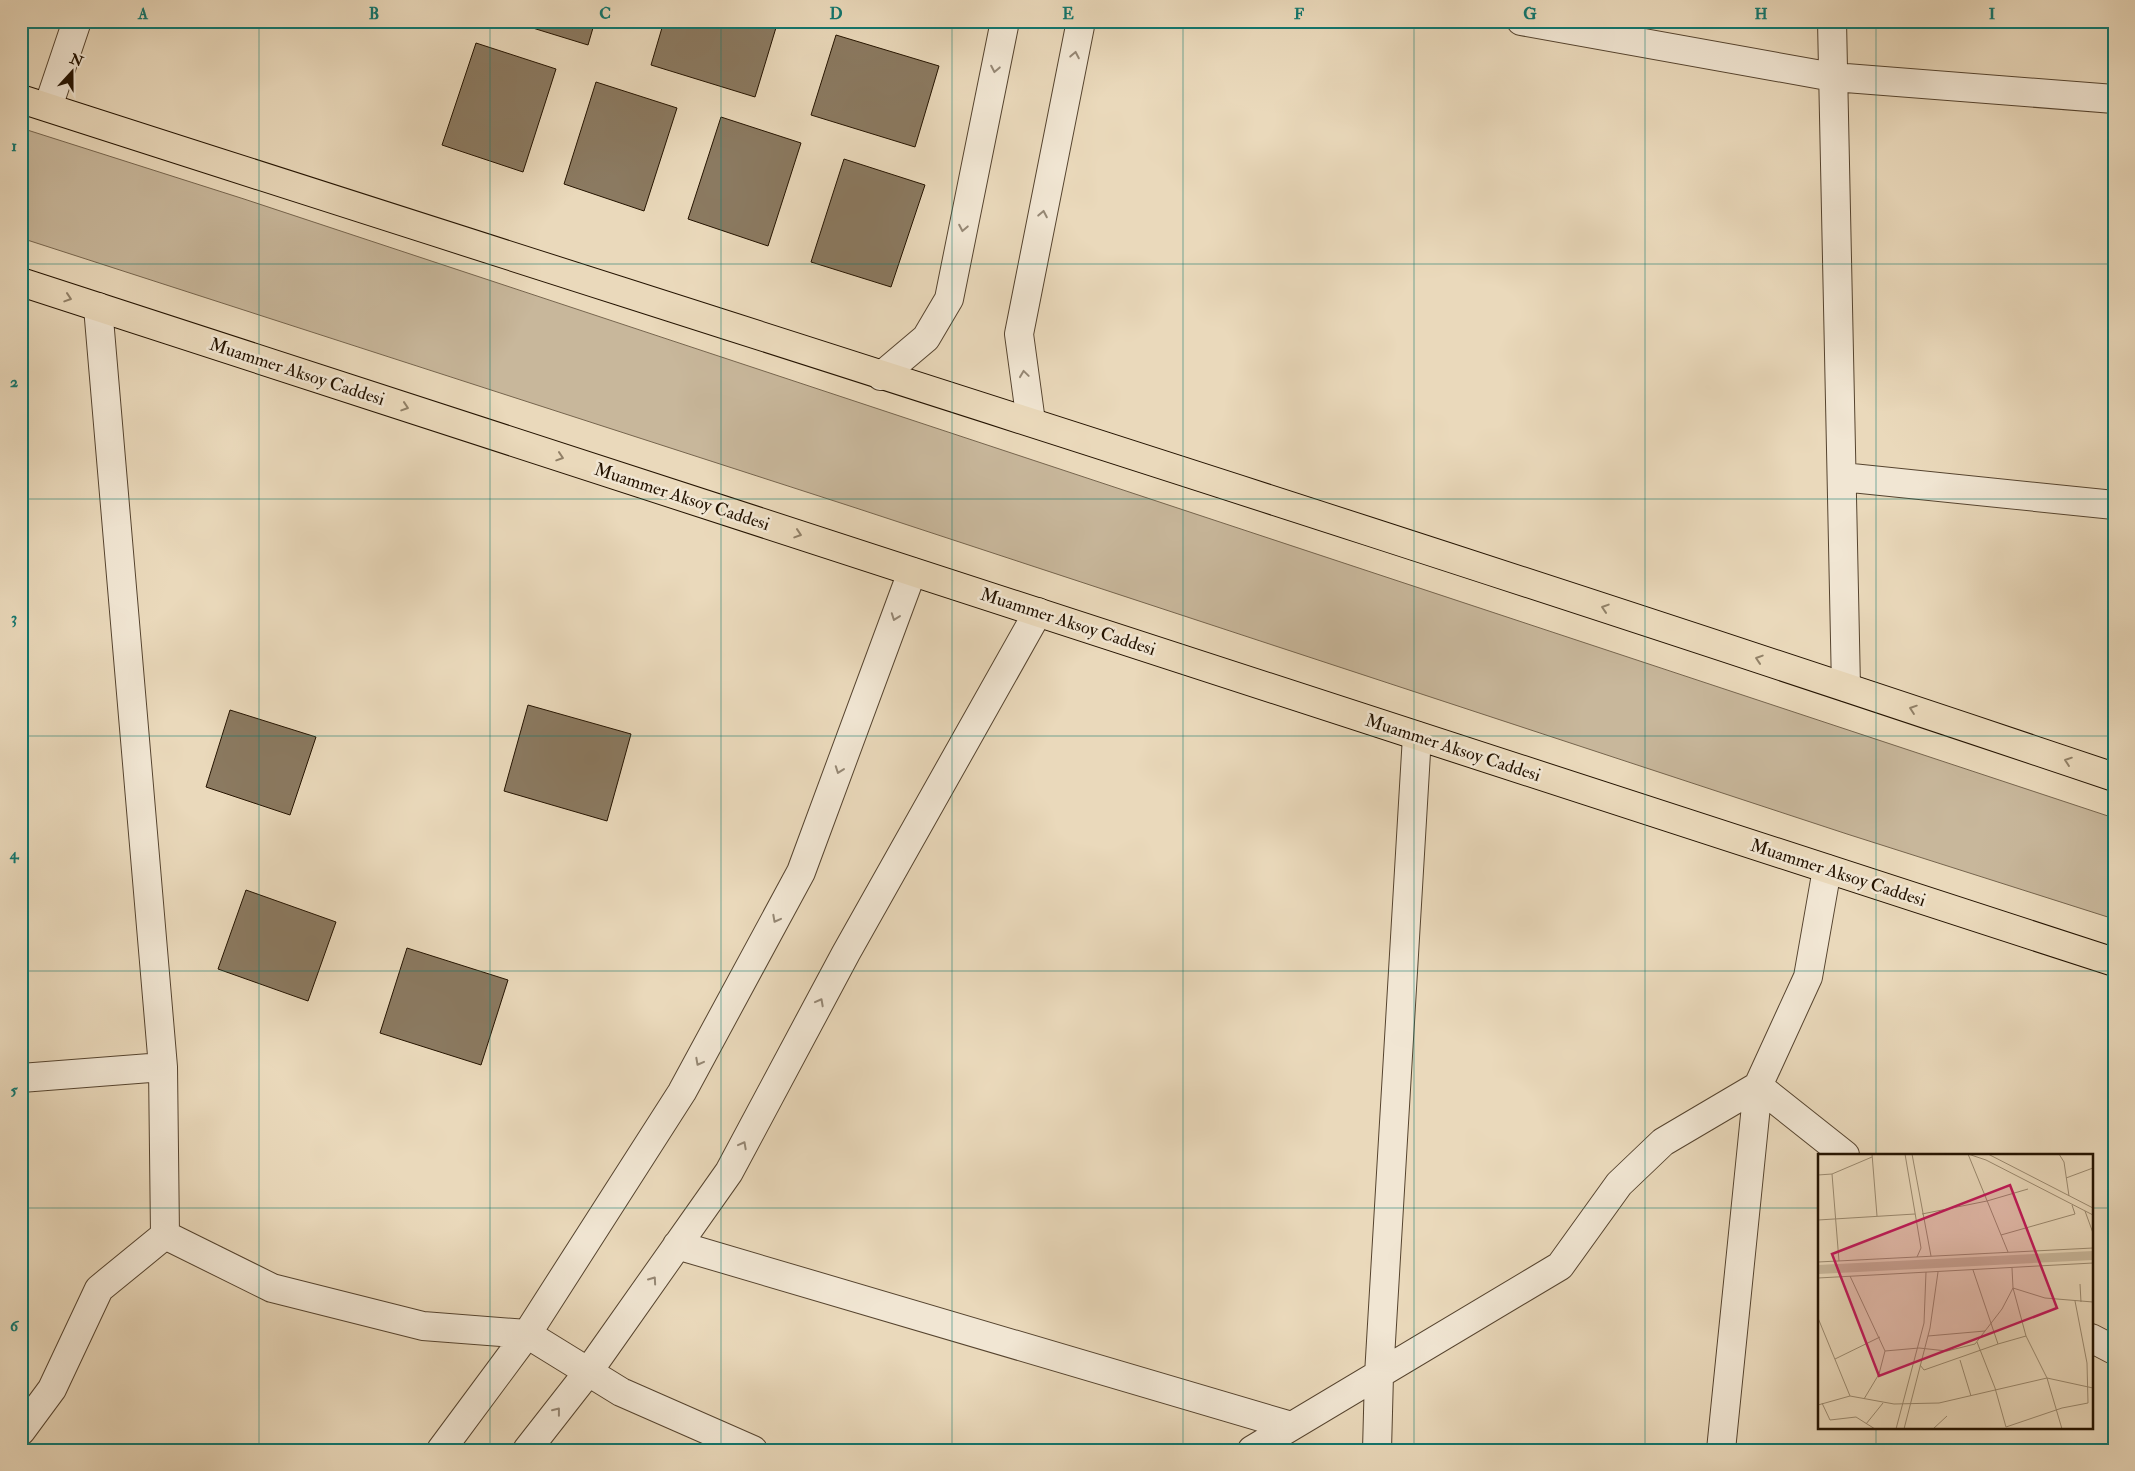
<svg xmlns="http://www.w3.org/2000/svg" width="2135" height="1471" viewBox="0 0 2135 1471" font-family="'IM FELL Double Pica',serif">
	<style>
		.green { fill: #c8b79b; stroke: #76654e }
		.building { fill: #8b7a61; stroke: #241300 }
		.lines { fill: none; stroke-linecap: round; stroke-linejoin: round }
		.minor-casing { stroke: #56442f; stroke-width: 30 }
		.major-casing { stroke: #241300; stroke-width: 30 }
		.minor { stroke: #f1e6d3; stroke-width: 28 }
		.major { stroke: #ead9bb; stroke-width: 28 }
		.oneway { stroke: #958774 }
		.oneway2 { stroke: #918067 }
		.grid { fill: none; stroke: #0f766e; stroke-width: 1; stroke-opacity: 0.55 }
		.labels { text-anchor: middle; dominant-baseline: central; stroke-width: 5; stroke-linejoin: round; paint-order: stroke }
		.street-label { font-size: 18px; fill: #241300; stroke: #f1e6d3 }
		.inset-road { fill: none; stroke: #9b8a70; stroke-width: 1 }
		.view { fill: #c2185b; fill-opacity: 0.15; stroke: #c2185b; stroke-width: 2.5 }
		.inset-edge { fill: none; stroke: #241300; stroke-width: 2.5 }
		.neatline { fill: none; stroke: #0f766e; stroke-width: 2 }
		.grid-label { font-size: 16px; text-anchor: middle; font-weight: bold; fill: #0f766e }
	</style>
	<rect width="100%" height="100%" fill="#ead9bb"/>
	<filter id="stains"><feTurbulence type="fractalNoise" baseFrequency=".004" numOctaves="4"/><feColorMatrix values="0 0 0 0 .2 0 0 0 0 .09 0 0 0 0 .02 0 0 0 .5 -.17"/></filter>
	<radialGradient id="worn" r=".72"><stop offset=".6" stop-color="#630" stop-opacity="0"/><stop offset="1" stop-color="#630" stop-opacity=".3"/></radialGradient>
	<path class="green" d="M21,128l223,71 1870,619v101l-267,-85 -991,-326 -835,-270z"/>
	<path class="building" d="M510,21h85l-7,24z
		M664,21h114l-23,76 -104,-32z
		M920,21h26l-2,7z
		M836,35l103,31 -24,81 -104,-32z
		M476,43l80,26 -33,103 -81,-27z
		M596,82l81,26 -33,103 -80,-27z
		M721,117l80,26 -33,103 -80,-27z
		M844,159l81,26 -34,102 -80,-25z
		M528,705l103,29 -24,87 -103,-30z
		M230,710l86,27 -26,78 -84,-28z
		M246,890l90,32 -28,79 -90,-32z
		M407,948l101,32 -27,85 -101,-32z"/>
	<g class="lines">
		<defs>
			<path id="minor" d="M1521,21l312,56 281,22
				M1832,21l14,666
				M48,107l29,-86
				M98,307l65,760 2,168 107,53 151,38 104,8 94,58 132,58
				M881,376l45,-38 23,-39 56,-278
				M1031,422l-12,-88 62,-313
				M1842,477l272,28
				M21,1078l142,-11
				M677,1245l614,181
				M2091,1338l23,12
				M21,1431l31,-42 47,-100 66,-54
				M441,1450l86,-116 155,-242 119,-220 111,-300
				M527,1450l61,-78 141,-200 117,-219 192,-341
				M1252,1450l308,-184 59,-82 44,-42 95,-56 50,-109 19,-108
				M1377,1450l2,-75 38,-639
				M1721,1450l37,-364 87,69"/>
			<path id="major" d="M21,99c698,225 1398,444 2093,678
				M21,282l2093,680"/>
		</defs>
		<use href="#minor" class="minor-casing"/>
		<use href="#major" class="major-casing"/>
		<use href="#minor" class="minor"/>
		<use href="#major" class="major"/>
	</g>
	<defs><path id="oneway-chevron" d="M-2-3.5L2.5 0L-2 3.5" fill="none" stroke-width="1.6" stroke-linecap="round" stroke-linejoin="round" transform="scale(1.25)"/></defs>
	<g class="oneway">
		<use href="#oneway-chevron" transform="translate(1075 55) rotate(-79)"/>
		<use href="#oneway-chevron" transform="translate(995 69) rotate(101)"/>
		<use href="#oneway-chevron" transform="translate(1043 214) rotate(-79)"/>
		<use href="#oneway-chevron" transform="translate(963 228) rotate(101)"/>
		<use href="#oneway-chevron" transform="translate(1024 374) rotate(-98)"/>
		<use href="#oneway-chevron" transform="translate(895 617) rotate(110)"/>
		<use href="#oneway-chevron" transform="translate(839 770) rotate(110)"/>
		<use href="#oneway-chevron" transform="translate(776 919) rotate(118)"/>
		<use href="#oneway-chevron" transform="translate(820 1002) rotate(-62)"/>
		<use href="#oneway-chevron" transform="translate(699 1062) rotate(118)"/>
		<use href="#oneway-chevron" transform="translate(743 1145) rotate(-62)"/>
		<use href="#oneway-chevron" transform="translate(653 1280) rotate(-55)"/>
		<use href="#oneway-chevron" transform="translate(557 1411) rotate(-52)"/>
	</g>
	<g class="oneway2">
		<use href="#oneway-chevron" transform="translate(68 298) rotate(18)"/>
		<use href="#oneway-chevron" transform="translate(405 407) rotate(18)"/>
		<use href="#oneway-chevron" transform="translate(560 457) rotate(18)"/>
		<use href="#oneway-chevron" transform="translate(798 534) rotate(18)"/>
		<use href="#oneway-chevron" transform="translate(1605 608) rotate(-162)"/>
		<use href="#oneway-chevron" transform="translate(1759 659) rotate(-162)"/>
		<use href="#oneway-chevron" transform="translate(1913 709) rotate(-161)"/>
		<use href="#oneway-chevron" transform="translate(2068 761) rotate(-161)"/>
	</g>
	<path class="grid" d="M259,21v1429M490,21v1429M721,21v1429M952,21v1429M1183,21v1429M1414,21v1429M1645,21v1429M1876,21v1134M21,264h2093M21,499h2093M21,736h2093M21,971h2093M21,1208h1798M2091,1208h23M1876,1427v23"/>
	<g class="labels">
		<g class="street-label">
			<text transform="translate(297 372) rotate(18)">Muammer Aksoy Caddesi</text>
			<text transform="translate(682 497) rotate(18)">Muammer Aksoy Caddesi</text>
			<text transform="translate(1068 622) rotate(18)">Muammer Aksoy Caddesi</text>
			<text transform="translate(1453 748) rotate(18)">Muammer Aksoy Caddesi</text>
			<text transform="translate(1838 873) rotate(18)">Muammer Aksoy Caddesi</text>
		</g>
	</g>
	<g transform="translate(1818 1154)">
		<rect width="275" height="275" fill="#ead9bb"/>
		<path d="M275,97v9l-275,14v-9z" fill="#c8b79b"/>
		<path class="inset-road" d="M54,0l5,62M87,0l16,94 -4,9M94,0l19,102M150,0l18,6 107,55M150,0l40,98M170,0l105,54M241,0l5,8 5,34M14,20l7,87M0,21l14,-1 40,-17M248,24l27,-10M267,57l8,22M104,60l65,-13 41,-12M0,66l97,-6M183,81l74,-21 -3,-9M0,108l275,-14M155,116l25,74 28,-8M32,122l35,75 34,-3 28,3 28,-7 27,-35 11,-21 -1,-20M0,124l275,-15M262,130l1,18M0,164l32,78M110,182l57,-5M159,188l18,46 11,39M17,205l45,-22M142,206l11,36M102,211l4,5 74,-26M46,245l15,-25 6,-23M4,249l8,17 26,-3 19,12M0,251l32,-9 44,8 45,-1 108,-25 46,10M48,270l17,-21M188,273l56,-19 26,-5 -1,-40 -12,-62M78,275l28,-106 2,-51M86,275l26,-101 8,-56M115,275l14,-13M244,275l-15,-51 -21,-42 -13,-48 32,10 48,4"/>
		<path class="view" d="M192,31l47,123 -178,68 -47,-122z"/>
		<rect width="275" height="275" class="inset-edge"/>
	</g>
	<rect width="2135" height="1471" fill="none" stroke="#ead9bb" stroke-width="55"/>
	<g transform="translate(72 72) rotate(21)" stroke="#f1e6d3" stroke-width="4" paint-order="stroke">
	<path d="M0-4L9 19L0 12L-9 19Z" fill="#241300"/>
	<text y="-8" font-size="14" font-weight="bold" text-anchor="middle" fill="#241300">N</text>
	</g>
	<rect x="28" y="28" width="2080" height="1416" class="neatline"/>
	<g class="grid-label">
		<text x="143" y="19">A</text>
		<text x="374" y="19">B</text>
		<text x="605" y="19">C</text>
		<text x="836" y="19">D</text>
		<text x="1068" y="19">E</text>
		<text x="1299" y="19">F</text>
		<text x="1530" y="19">G</text>
		<text x="1761" y="19">H</text>
		<text x="1992" y="19">I</text>
		<text x="14" y="151">1</text>
		<text x="14" y="387">2</text>
		<text x="14" y="623">3</text>
		<text x="14" y="859">4</text>
		<text x="14" y="1095">5</text>
		<text x="14" y="1331">6</text>
	</g>
	<rect width="100%" height="100%" filter="url(#stains)"/>
	<rect width="100%" height="100%" fill="url(#worn)"/>
</svg>
